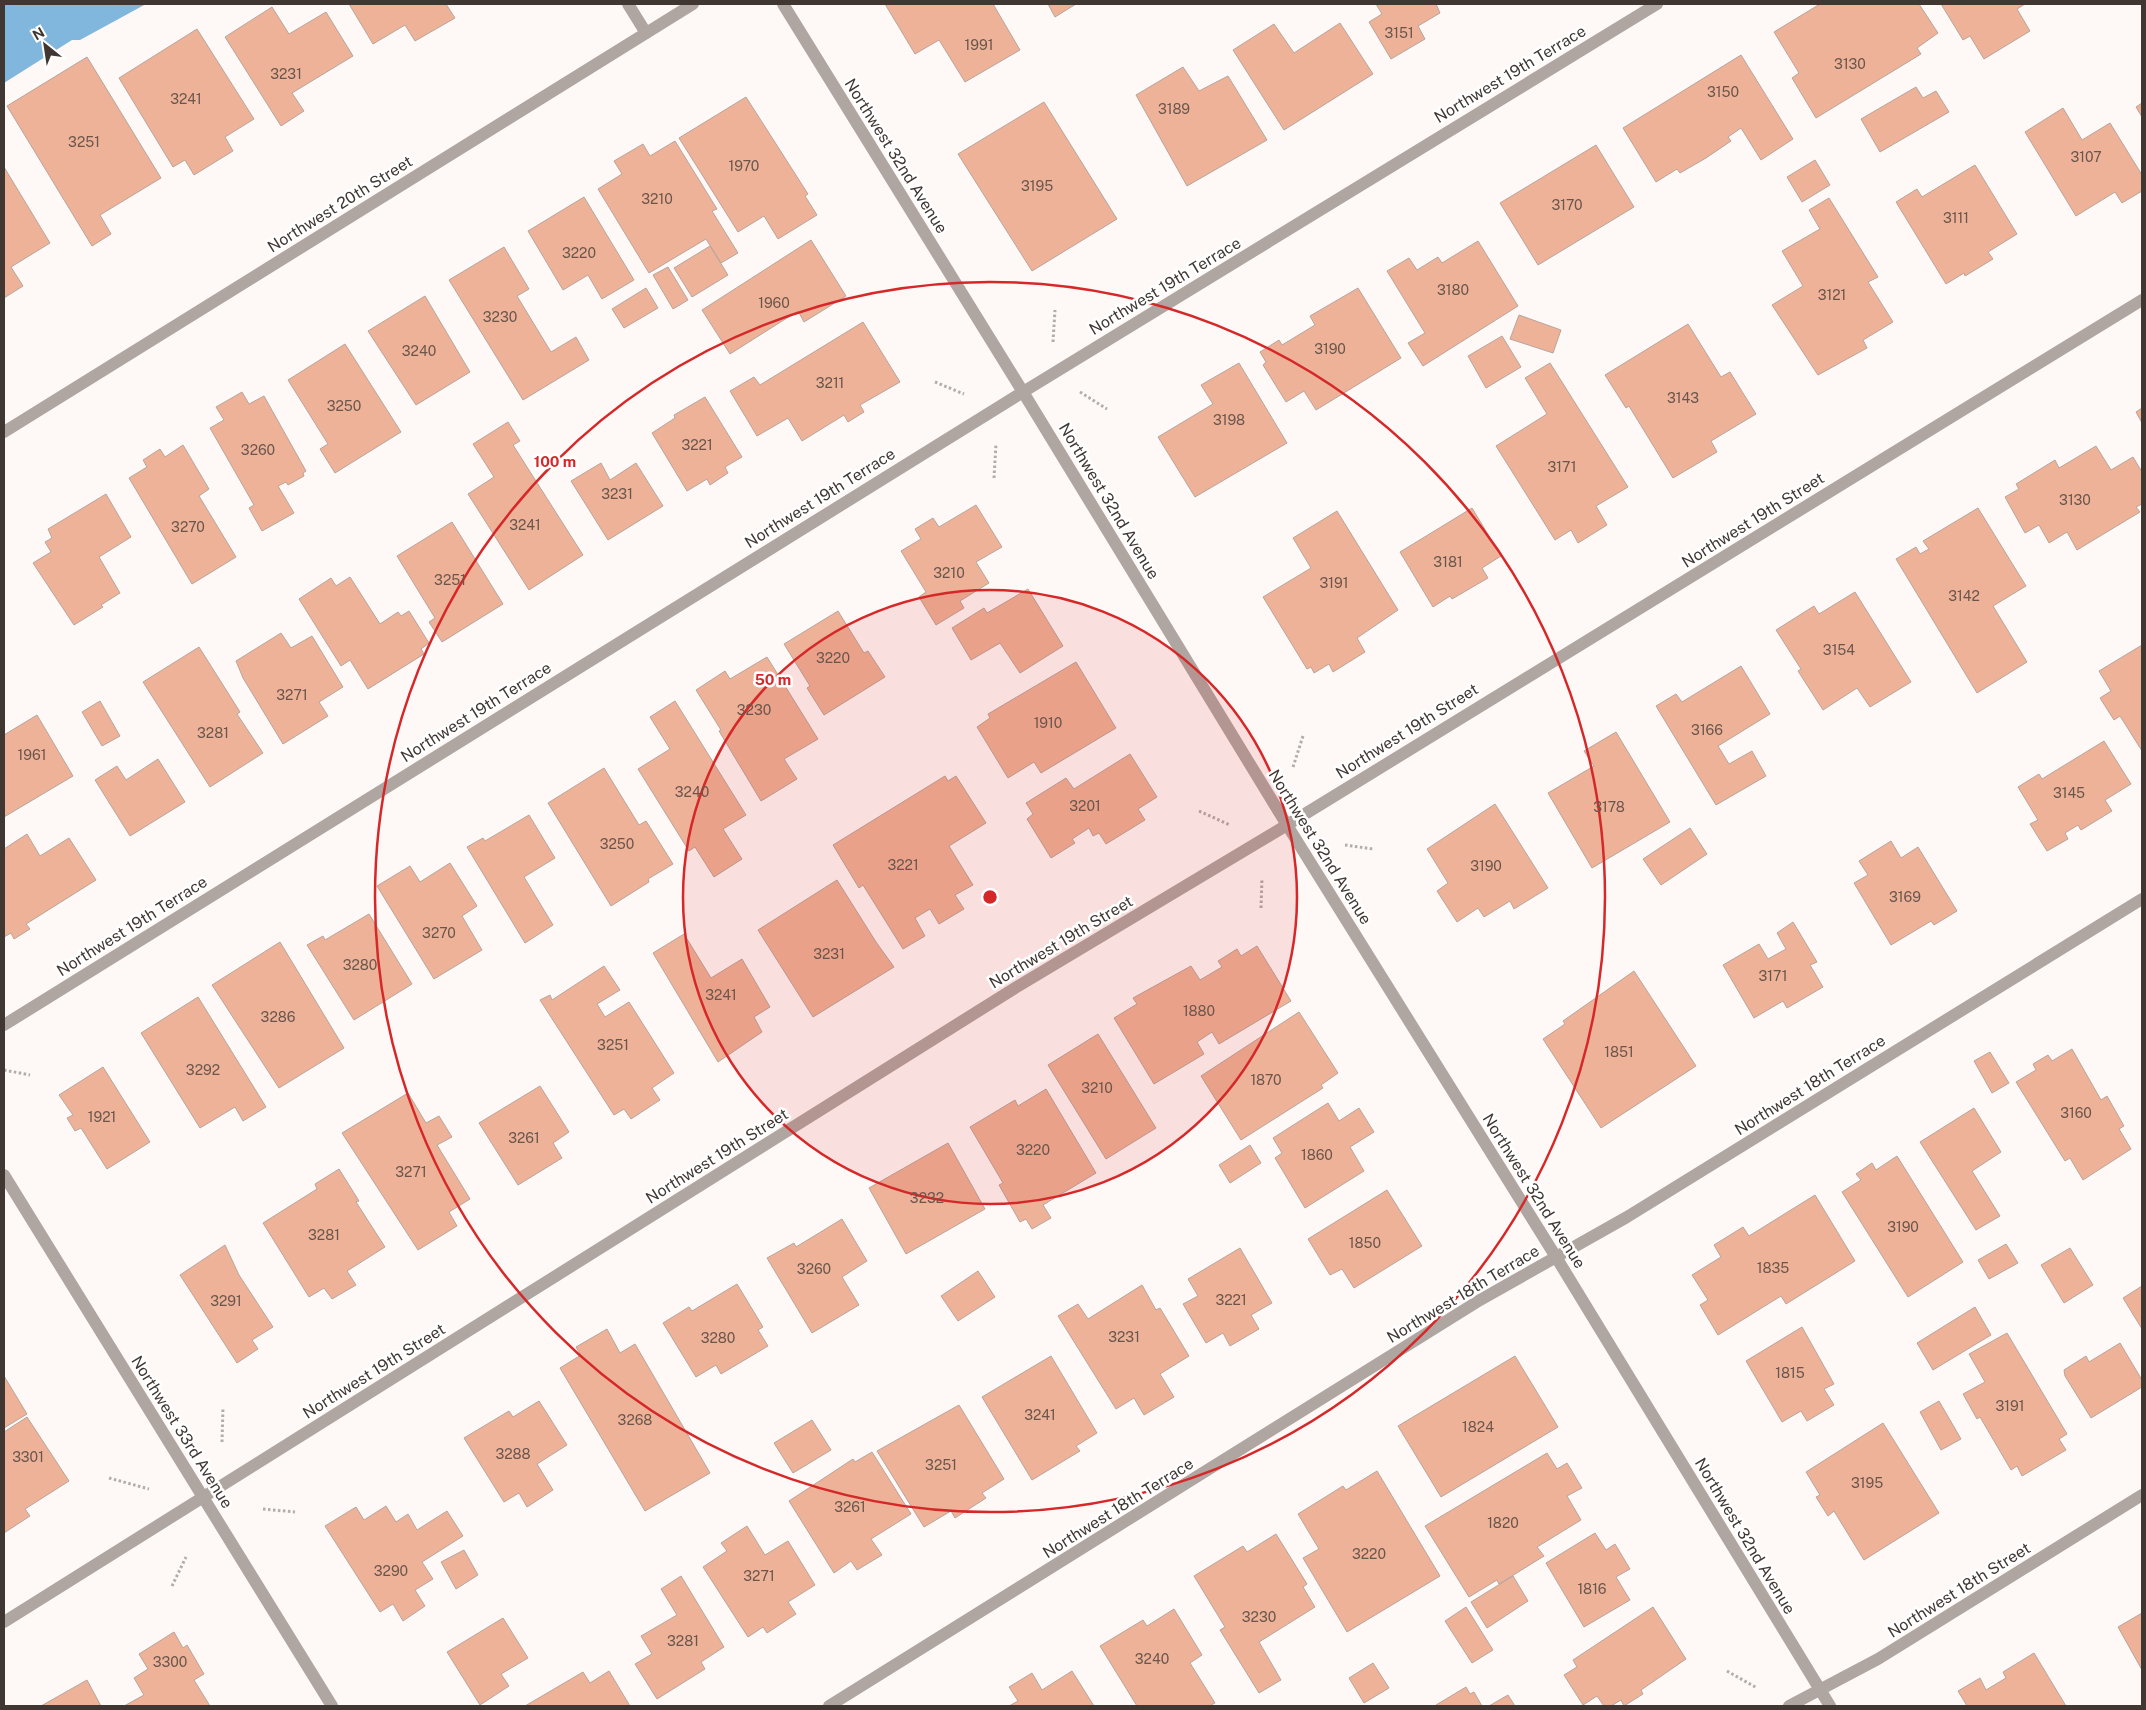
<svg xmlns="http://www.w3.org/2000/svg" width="2146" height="1710" viewBox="0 0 2146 1710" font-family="'Public Sans',sans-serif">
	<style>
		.water { fill: #82b7dd }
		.building { fill: #edb298; stroke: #baa49b }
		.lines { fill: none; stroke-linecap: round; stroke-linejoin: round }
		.path { stroke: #b3aca9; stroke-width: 3; stroke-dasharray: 2.5 2.5; stroke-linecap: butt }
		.service { stroke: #afa5a1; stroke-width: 12 }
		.minor { stroke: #afa5a1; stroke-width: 12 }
		.ring { fill: none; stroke: #d62828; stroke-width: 2.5 }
		.labels { text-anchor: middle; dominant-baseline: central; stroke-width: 5; stroke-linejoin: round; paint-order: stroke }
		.number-label { font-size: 14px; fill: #6b564c }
		.street-label { font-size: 16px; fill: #403733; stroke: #fff }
		.centre { fill: #d62828; stroke: #fff; stroke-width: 2.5 }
		.ring-label { font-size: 15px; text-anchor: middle; font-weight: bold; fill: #d62828; stroke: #fff; stroke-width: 5; stroke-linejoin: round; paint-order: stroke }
	</style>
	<rect width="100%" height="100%" fill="#fef9f7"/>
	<path class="water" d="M4,4h142l-66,36h-8l-68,43z"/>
	<path class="building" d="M349,4h97l9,14 -40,23 -10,-16 -32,19z
		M885,4h108l27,46 -55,32 -26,-42 -24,14z
		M1048,4h28l-21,13z
		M1376,4h60l4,9 -22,13 7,13 -34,20 -22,-37 13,-8z
		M1820,4h99l19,29 -21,15 4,6 -105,64 -24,-40 7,-5 -25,-41z
		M1941,4h84l-8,5 13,22 -46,28 -14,-23 -7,4z
		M272,7l17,27 37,-22 27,44 -61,37 12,18 -23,15 -56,-89z
		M1340,23l33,51 -89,56 -51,-80 41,-26 20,29z
		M197,29l57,90 -29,18 8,14 -39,24 -9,-15 -12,7 -54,-89z
		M1741,55l52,84 -32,21 -20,-32 -13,9 3,4 -25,17 -26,15 -3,-4 -21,13 -33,-54z
		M87,57l74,121 -61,37 11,19 -19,12 -85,-140z
		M1183,67l16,24 29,-15 39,64 -80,46 -51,-91z
		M1916,87l7,11 13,-7 13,21 -69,40 -19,-33z
		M746,97l62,97 -3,2 12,19 -39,24 -14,-23 -26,16 -59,-94z
		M1044,102l73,117 -85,52 -74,-117z
		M2142,103v14l-6,-10z
		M2063,108l19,32 28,-17 32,52v16l-20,12 -7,-11 -39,24 -51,-84z
		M675,141l42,68 -5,2 26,42 -17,10 -15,-24 -57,34 -51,-84 24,-15 -8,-13 29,-17 7,12z
		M1596,145l38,62 -96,58 -38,-62z
		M1815,160l15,25 -28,17 -15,-25z
		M1975,165l42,69 -29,18 5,7 -28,17 -1,-3 -18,11 -50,-82 21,-13 5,8z
		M4,167l46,76 -39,24 12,19 -19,12z
		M584,197l50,83 -32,19 -14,-24 -25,15 -35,-59z
		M1829,198l49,79 -10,5 25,40 -30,18 4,8 -49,27 -46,-70 31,-19 -21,-35 38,-22 -11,-19z
		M811,240l35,56 -42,26 -6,-11 -68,43 -28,-44z
		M1478,241l40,65 -95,60 -15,-23 17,-10 -38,-62 22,-13 8,12 21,-13 4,6z
		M710,246l18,29 -36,22 -18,-29z
		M504,247l25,42 -12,7 34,56 25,-15 13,23 -66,40 -74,-120z
		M668,267l20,33 -15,9 -20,-34z
		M646,288l12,20 -34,20 -12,-19z
		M1358,288l43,70 -85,52 -12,-19 -18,11 -23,-37 3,-3 -6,-10 19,-12 3,5 33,-20 -5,-9z
		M425,296l45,76 -54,33 -48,-74z
		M1519,315l42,15 -8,23 -43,-14z
		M863,322l37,60 -40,23 4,7 -16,10 -4,-7 -42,26 -14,-23 -31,18 -27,-45 24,-14 6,8z
		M1688,324l33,53 9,-5 26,42 -45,27 6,11 -44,26 -44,-72 -3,2 -21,-33z
		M1502,336l19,31 -35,21 -18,-32z
		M345,344l56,88 -66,41 -15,-24 8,-5 -40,-64z
		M1239,363l48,80 -92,54 -37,-60 55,-33 -12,-19z
		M1550,363l78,124 -32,19 11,19 -29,18 -7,-13 -16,10 -59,-94 51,-32 -22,-36z
		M242,392l7,12 15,-8 42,75 -3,2 1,3 -16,9 -2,-3 -8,4 16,27 -32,18 -13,-23 5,-3 -44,-77 14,-8 -8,-13z
		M705,397l37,60 -17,10 3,6 -18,12 -3,-6 -20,12 -35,-58 23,-15 -1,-3z
		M2142,408v15l-6,-11z
		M508,422l12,19 -7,4 70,110 -54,35 -61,-96 26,-17 -21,-33z
		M183,445l26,44 -10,7 37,61 -44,27 -63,-106 18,-11 -4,-7 17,-11 5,8z
		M2096,446l15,24 22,-13 9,15v32l-6,3 4,5 -63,38 -10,-18 -18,11 -10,-18 -14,8 -20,-36 14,-8 -3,-5 39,-24 4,8z
		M601,463l9,17 26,-17 27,43 -55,34 -37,-59z
		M106,494l25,43 -32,20 21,36 -19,12 2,2 -29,18 -41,-62 18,-11 -6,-10 7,-4 -4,-9z
		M976,505l26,42 -26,15 13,21 -29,18 4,7 -28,17 -17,-28 7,-5 -25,-41 20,-12 -6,-10 18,-11 6,9z
		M1472,508l29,48 -19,12 6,10 -36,21 -2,-3 -17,11 -33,-55z
		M1978,508l48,78 -33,20 34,56 -50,31 -81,-134 20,-12 4,7 9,-5 -6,-8z
		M1337,511l61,99 -41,28 8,14 -32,20 -4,-8 -15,9 -3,-6 -4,2 -44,-72 48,-29 -18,-30z
		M452,522l51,82 -61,38 -13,-20 6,-4 -38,-62z
		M350,577l30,47 18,-12 3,4 8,-5 20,32 -8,6 3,5 -56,35 -18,-29 -9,6 -42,-67 32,-21 5,8z
		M1028,589l35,57 -43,27 -20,-30 -29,17 -19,-32 32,-20 3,5z
		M1855,592l56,90 -41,25 -13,-19 -34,22 -25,-39 3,-2 -25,-39 38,-24 5,8z
		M838,611l26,42 4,-2 17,26 -61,38 -17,-27 3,-2 -26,-42z
		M281,633l10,15 21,-12 31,51 -24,15 9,14 -45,28 -40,-66 -7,-17z
		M2142,645v106l-22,-35 -6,4 -14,-22 11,-7 -12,-20z
		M199,647l41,65 -3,2 26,39 -53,34 -67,-105z
		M767,657l51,82 -34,20 13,20 -36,22 -42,-70 2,-1 -25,-40 29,-19 5,8z
		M1076,662l40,66 -75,45 -7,-11 -26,16 -31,-51 13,-9 -2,-4z
		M1741,666l29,48 -52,32 11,18 23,-13 14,25 -50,29 -60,-99 20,-12 6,8z
		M100,701l20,35 -18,10 -20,-34z
		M675,701l71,114 -23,14 19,30 -28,18 -19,-30 -6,4 -51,-82 32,-20 -20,-32z
		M37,715l36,61 -69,41v-82z
		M1616,732l54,90 -78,46 -44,-75 46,-27 -10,-15z
		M2104,741l27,43 -26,16 7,11 -31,19 -3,-5 -13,8 3,6 -21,12 -17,-27 8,-4 -20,-33 21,-13 3,5z
		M1130,754l27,43 -19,12 7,11 -39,24 -7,-11 -6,3 -4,-8 -17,11 3,4 -24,15 -24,-39 6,-5 -7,-11 40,-25 8,11z
		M158,759l27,43 -55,34 -35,-56 22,-14 9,14z
		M604,768l35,57 7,-4 27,43 -25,15 1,3 -38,24 -63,-103z
		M945,776l3,5 8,-5 30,47 -37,23 24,39 -18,10 9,14 -25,15 -9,-15 -15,9 10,18 -22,13 -40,-64 -4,3 -26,-43z
		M1495,804l53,84 -34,21 -4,-8 -26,16 -6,-9 -21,14 -20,-31 11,-8 -21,-34z
		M529,815l26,43 -31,19 29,48 -28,18 -58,-96 16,-9 2,3z
		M1690,828l17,26 -46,31 -18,-26z
		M27,834l13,22 29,-18 27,42 -70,44 4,5 -16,10 -3,-6 -7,4v-88z
		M1891,841l10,17 17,-11 39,64 -23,14 -3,-4 -40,24 -37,-62 14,-8 -9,-14z
		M450,863l27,43 -15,10 20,34 -48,29 -57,-93 33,-20 10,16z
		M837,880l39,62 18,25 -81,50 -55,-87z
		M369,914l43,70 -58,36 -47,-75 16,-9 2,4z
		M1793,922l24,40 -7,3 13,22 -36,21 -4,-7 -29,17 -31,-53 36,-21 9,15 18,-10 -9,-16z
		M684,934l27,44 31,-19 28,48 -16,10 8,15 -44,30 -65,-109z
		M280,942l64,106 -65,40 -67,-103z
		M1257,946l34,55 -72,43 -7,-12 -15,10 7,12 -50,30 -40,-66 23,-14 -4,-6 58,-32 9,14 22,-13 -4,-6 19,-12 4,7z
		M604,966l16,24 -23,14 8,13 24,-15 45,71 -22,15 8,12 -29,19 -7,-10 -10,6 -74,-115 10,-5 2,5z
		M1634,971l62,95 -95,62 -58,-89 22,-15 -2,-3z
		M198,997l68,110 -23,14 -8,-14 -35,21 -59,-95z
		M1299,1012l39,61 -17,12 2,3 -82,52 -40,-64z
		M1098,1034l58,94 -50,31 -58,-94z
		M2072,1049l29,51 6,-4 17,30 -5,3 12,20 -48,31 -13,-22 -5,3 -49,-79 20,-12 -3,-6 15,-9 4,6z
		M1990,1052l19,31 -17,10 -18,-32z
		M103,1067l47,75 -43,27 -26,-41 -6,3 -8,-13 6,-3 -14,-20z
		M540,1086l29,46 -16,11 9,15 -44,27 -39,-62z
		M1046,1089l50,84 -53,32 8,13 -19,11 -6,-10 -6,3 -21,-37 4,-2 -33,-56 45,-27 3,6z
		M408,1093l18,30 13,-7 13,21 -15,8 33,54 -21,13 8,14 -39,24 -76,-117z
		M1328,1103l11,18 20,-13 15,24 -24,15 14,24 -59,37 -30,-50 7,-5 -9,-15z
		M1974,1108l27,44 -29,19 28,45 -24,14 -56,-88z
		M948,1143l37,66 -79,45 -37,-66z
		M1250,1145l11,18 -31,20 -11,-18z
		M1897,1156l66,106 -55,35 -66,-105 19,-12 -5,-6 16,-11 4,7z
		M339,1169l20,32 -3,1 29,45 -38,24 9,14 -24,14 -8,-11 -15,9 -46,-74 54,-34 -2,-5z
		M1387,1190l35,56 -68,42 -12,-19 -12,6 -22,-36z
		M1815,1195l40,66 -69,43 -5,-8 -63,39 -18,-30 8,-5 -16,-25 29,-18 -7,-12 29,-18 6,9z
		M842,1219l25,42 -25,16 17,28 -47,28 -45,-75 27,-15 2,4z
		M2006,1244l12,19 -29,16 -11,-19z
		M225,1245l14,30 34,52 -21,13 6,9 -21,14 -57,-88z
		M1240,1248l32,55 -21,12 8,14 -29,17 -7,-13 -17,10 -23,-39 15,-8 -10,-17z
		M2070,1248l23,37 -29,18 -23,-38z
		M978,1271l17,26 -37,24 -17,-25z
		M737,1284l26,43 -5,3 10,16 -47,28 -5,-9 -20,12 -33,-54 26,-16 3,4z
		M1142,1285l14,25 4,-2 29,48 -29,18 14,23 -30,18 -10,-17 -18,11 -58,-93 20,-12 10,15z
		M2142,1286v43l-19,-31z
		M1975,1307l16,28 -58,35 -16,-27z
		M1802,1327l32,57 -10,5 10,16 -27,16 -6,-10 -19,11 -36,-61z
		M607,1329l13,24 15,-9 75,129 -65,38 -85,-143 21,-13 -5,-8z
		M2007,1333l60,101 -8,5 7,11 -44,26 -5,-10 -6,4 -31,-53 -3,2 -14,-25 22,-12 -16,-28z
		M2120,1343l22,37v7l-51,31 -26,-42 -1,-6 22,-14 3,6z
		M1051,1356l46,77 -21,13 4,5 -48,29 -50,-83z
		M1515,1356l43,71 -117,70 -43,-71z
		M4,1376l23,38 -23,14z
		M539,1401l28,44 -30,19 16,26 -26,17 -8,-14 -15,9 -40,-64 45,-27 4,6z
		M1939,1401l22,38 -20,11 -21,-38z
		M959,1405l45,74 -22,14 4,5 -31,20 -4,-7 -27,16 -47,-76z
		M27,1417l42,64 -44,28 5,7 -26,17v-101z
		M812,1420l19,30 -38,23 -19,-30z
		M1883,1423l56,90 -75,47 -30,-49 -6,5 -12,-19 4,-2 -14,-23z
		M872,1452l39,62 -40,25 11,16 -25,15 -6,-9 -17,12 -45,-72 64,-42 2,3z
		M1547,1453l10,16 10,-6 15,25 -15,8 14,24 -44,27 7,9 -45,28 -2,-4 -28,17 -44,-71z
		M1377,1471l63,105 -93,56 -44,-74 16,-9 -21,-35 45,-28 3,4z
		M386,1506l10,16 12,-8 9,16 30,-19 16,25 -41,26 11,17 -18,11 10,16 -22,15 -10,-17 -13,8 -55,-86 31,-19 8,13z
		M747,1526l18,29 23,-14 27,44 -27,17 8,12 -29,19 -4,-6 -15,10 -45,-70 24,-16 -6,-8z
		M1595,1533l11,17 9,-6 15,25 -14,8 14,23 -46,27 -38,-64z
		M1276,1534l31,50 -4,3 12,20 -56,35 22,38 -22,13 -39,-63 5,-3 -31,-51 49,-30 4,6z
		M464,1550l14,25 -22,14 -15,-27z
		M681,1576l43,71 -23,15 4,7 -48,30 -22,-35 17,-10 -11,-18 36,-21 -16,-26z
		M1513,1576l15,25 -41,27 -16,-26z
		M1466,1607l27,43 -21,13 -27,-42z
		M1653,1607l33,52 -45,31 2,4 -19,12 -3,-6 -10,6h-7l-7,-10 -14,9 -19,-30 13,-8 -4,-7z
		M1174,1609l28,46 -12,8 25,40 -6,3h-72l-37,-60 43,-26 4,6z
		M2142,1613v57l-24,-43z
		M503,1618l25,40 -27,16 8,12 -29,19 -33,-53z
		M174,1632l9,16 4,-3 17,29 -10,6 16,26h-86l20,-11 -10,-17 14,-9 -9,-15z
		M2034,1653l32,53h-99l-9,-15 22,-13 6,12 20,-12 -3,-6z
		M1373,1663l16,25 -25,15 -15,-25z
		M609,1671l21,35h-105l58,-34 7,11z
		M1072,1671l22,35h-85l9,-5 -9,-14 23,-14 10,17z
		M87,1680l14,26h-60z
		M1466,1687l4,7 4,-2 8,14h-45l-1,-1z
		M1508,1695l7,11h-26z"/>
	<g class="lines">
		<path class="path" d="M1053,342l2,-32
			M935,382l29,12
			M1080,392l27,17
			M994,478l2,-34
			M1293,767l10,-31
			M1199,811l31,14
			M1345,845l28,4
			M1261,908l1,-30
			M4,1070l26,5
			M222,1442l1,-35
			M109,1478l40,11
			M263,1509l32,3
			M172,1586l14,-29
			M1727,1671l30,17"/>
		<path class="service" d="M628,4l18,29"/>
		<path class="minor" d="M783,4l240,388 264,433 269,432 274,449
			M4,432l689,-428
			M4,1025l1019,-633 634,-388
			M4,1175l328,531
			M4,1622l1011,-634 272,-163 855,-525
			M829,1706l651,-406 147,-83 515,-318
			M1789,1706l89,-47 264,-164"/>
	</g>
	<circle cx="990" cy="897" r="307" fill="#d62828" fill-opacity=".12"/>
	<g class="ring">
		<circle cx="990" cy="897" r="307"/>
		<circle cx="990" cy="897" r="615"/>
	</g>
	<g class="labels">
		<g class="number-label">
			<text x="1399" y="33">3151</text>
			<text x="979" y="45">1991</text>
			<text x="1850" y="64">3130</text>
			<text x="286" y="74">3231</text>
			<text x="1723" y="92">3150</text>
			<text x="186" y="99">3241</text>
			<text x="1174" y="109">3189</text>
			<text x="84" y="142">3251</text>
			<text x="2086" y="157">3107</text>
			<text x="744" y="166">1970</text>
			<text x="1037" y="186">3195</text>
			<text x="657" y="199">3210</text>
			<text x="1567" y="205">3170</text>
			<text x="1956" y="218">3111</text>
			<text x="579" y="253">3220</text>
			<text x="1453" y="290">3180</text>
			<text x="1832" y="295">3121</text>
			<text x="774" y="303">1960</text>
			<text x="500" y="317">3230</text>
			<text x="1330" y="349">3190</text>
			<text x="419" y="351">3240</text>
			<text x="830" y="383">3211</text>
			<text x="1683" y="398">3143</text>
			<text x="344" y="406">3250</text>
			<text x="1229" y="420">3198</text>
			<text x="697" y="445">3221</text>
			<text x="258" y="450">3260</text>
			<text x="1562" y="467">3171</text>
			<text x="617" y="494">3231</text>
			<text x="2075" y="500">3130</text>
			<text x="525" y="525">3241</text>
			<text x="188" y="527">3270</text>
			<text x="1448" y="562">3181</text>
			<text x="949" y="573">3210</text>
			<text x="450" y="580">3251</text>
			<text x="1334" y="583">3191</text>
			<text x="1964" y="596">3142</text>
			<text x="1839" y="650">3154</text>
			<text x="833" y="658">3220</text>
			<text x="292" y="695">3271</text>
			<text x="754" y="710">3230</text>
			<text x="1048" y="723">1910</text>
			<text x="1707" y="730">3166</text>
			<text x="213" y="733">3281</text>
			<text x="32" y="755">1961</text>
			<text x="692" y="792">3240</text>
			<text x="2069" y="793">3145</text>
			<text x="1085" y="806">3201</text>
			<text x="1609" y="807">3178</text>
			<text x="617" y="844">3250</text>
			<text x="903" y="865">3221</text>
			<text x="1486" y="866">3190</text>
			<text x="1905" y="897">3169</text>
			<text x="439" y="933">3270</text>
			<text x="829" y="954">3231</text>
			<text x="360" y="965">3280</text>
			<text x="1773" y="976">3171</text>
			<text x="721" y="995">3241</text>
			<text x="1199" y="1011">1880</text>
			<text x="278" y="1017">3286</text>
			<text x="613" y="1045">3251</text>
			<text x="1619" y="1052">1851</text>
			<text x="203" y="1070">3292</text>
			<text x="1266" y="1080">1870</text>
			<text x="1097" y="1088">3210</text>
			<text x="2076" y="1113">3160</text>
			<text x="102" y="1117">1921</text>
			<text x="524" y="1138">3261</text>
			<text x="1033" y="1150">3220</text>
			<text x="1317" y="1155">1860</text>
			<text x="411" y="1172">3271</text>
			<text x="927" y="1198">3232</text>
			<text x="1903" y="1227">3190</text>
			<text x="324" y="1235">3281</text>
			<text x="1365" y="1243">1850</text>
			<text x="1773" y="1268">1835</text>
			<text x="814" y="1269">3260</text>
			<text x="1231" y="1300">3221</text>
			<text x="226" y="1301">3291</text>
			<text x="1124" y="1337">3231</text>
			<text x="718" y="1338">3280</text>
			<text x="1790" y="1373">1815</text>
			<text x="2010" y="1406">3191</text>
			<text x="1040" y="1415">3241</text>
			<text x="635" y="1420">3268</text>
			<text x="1478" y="1427">1824</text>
			<text x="513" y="1454">3288</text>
			<text x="28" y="1457">3301</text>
			<text x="941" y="1465">3251</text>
			<text x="1867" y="1483">3195</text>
			<text x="850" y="1507">3261</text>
			<text x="1503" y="1523">1820</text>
			<text x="1369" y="1554">3220</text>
			<text x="391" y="1571">3290</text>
			<text x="759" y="1576">3271</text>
			<text x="1592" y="1589">1816</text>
			<text x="1259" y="1617">3230</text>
			<text x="683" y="1641">3281</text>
			<text x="1152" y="1659">3240</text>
			<text x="170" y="1662">3300</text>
		</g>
		<g class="street-label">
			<text transform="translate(1510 74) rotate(-31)">Northwest 19th Terrace</text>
			<text transform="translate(896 156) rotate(58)">Northwest 32nd Avenue</text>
			<text transform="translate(340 204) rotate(-32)">Northwest 20th Street</text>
			<text transform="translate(1165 286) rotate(-31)">Northwest 19th Terrace</text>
			<text transform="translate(820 498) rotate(-32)">Northwest 19th Terrace</text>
			<text transform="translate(1109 501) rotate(59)">Northwest 32nd Avenue</text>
			<text transform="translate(1753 520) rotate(-32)">Northwest 19th Street</text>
			<text transform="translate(476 712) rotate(-32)">Northwest 19th Terrace</text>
			<text transform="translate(1407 731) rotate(-32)">Northwest 19th Street</text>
			<text transform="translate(1320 847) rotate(58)">Northwest 32nd Avenue</text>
			<text transform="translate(132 926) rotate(-32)">Northwest 19th Terrace</text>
			<text transform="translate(1061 942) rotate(-31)">Northwest 19th Street</text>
			<text transform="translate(1810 1085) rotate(-32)">Northwest 18th Terrace</text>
			<text transform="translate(717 1156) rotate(-32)">Northwest 19th Street</text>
			<text transform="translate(1534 1191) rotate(58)">Northwest 32nd Avenue</text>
			<text transform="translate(1463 1294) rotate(-31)">Northwest 18th Terrace</text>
			<text transform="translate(374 1371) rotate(-32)">Northwest 19th Street</text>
			<text transform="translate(182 1432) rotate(58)">Northwest 33rd Avenue</text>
			<text transform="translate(1118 1508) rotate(-32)">Northwest 18th Terrace</text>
			<text transform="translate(1745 1536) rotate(59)">Northwest 32nd Avenue</text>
			<text transform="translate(1959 1590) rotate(-32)">Northwest 18th Street</text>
		</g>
	</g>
	<circle cx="990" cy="897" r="8" class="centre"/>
	<g class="ring-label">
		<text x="555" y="467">100 m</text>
		<text x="773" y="685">50 m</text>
	</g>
	<rect width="2146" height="1710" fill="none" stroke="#403733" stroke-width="10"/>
	<g transform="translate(45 45) rotate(330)" stroke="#ffffff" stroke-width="4" paint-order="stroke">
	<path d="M0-4L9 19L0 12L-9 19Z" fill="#403733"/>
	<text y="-8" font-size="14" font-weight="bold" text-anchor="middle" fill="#403733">N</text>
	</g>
</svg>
